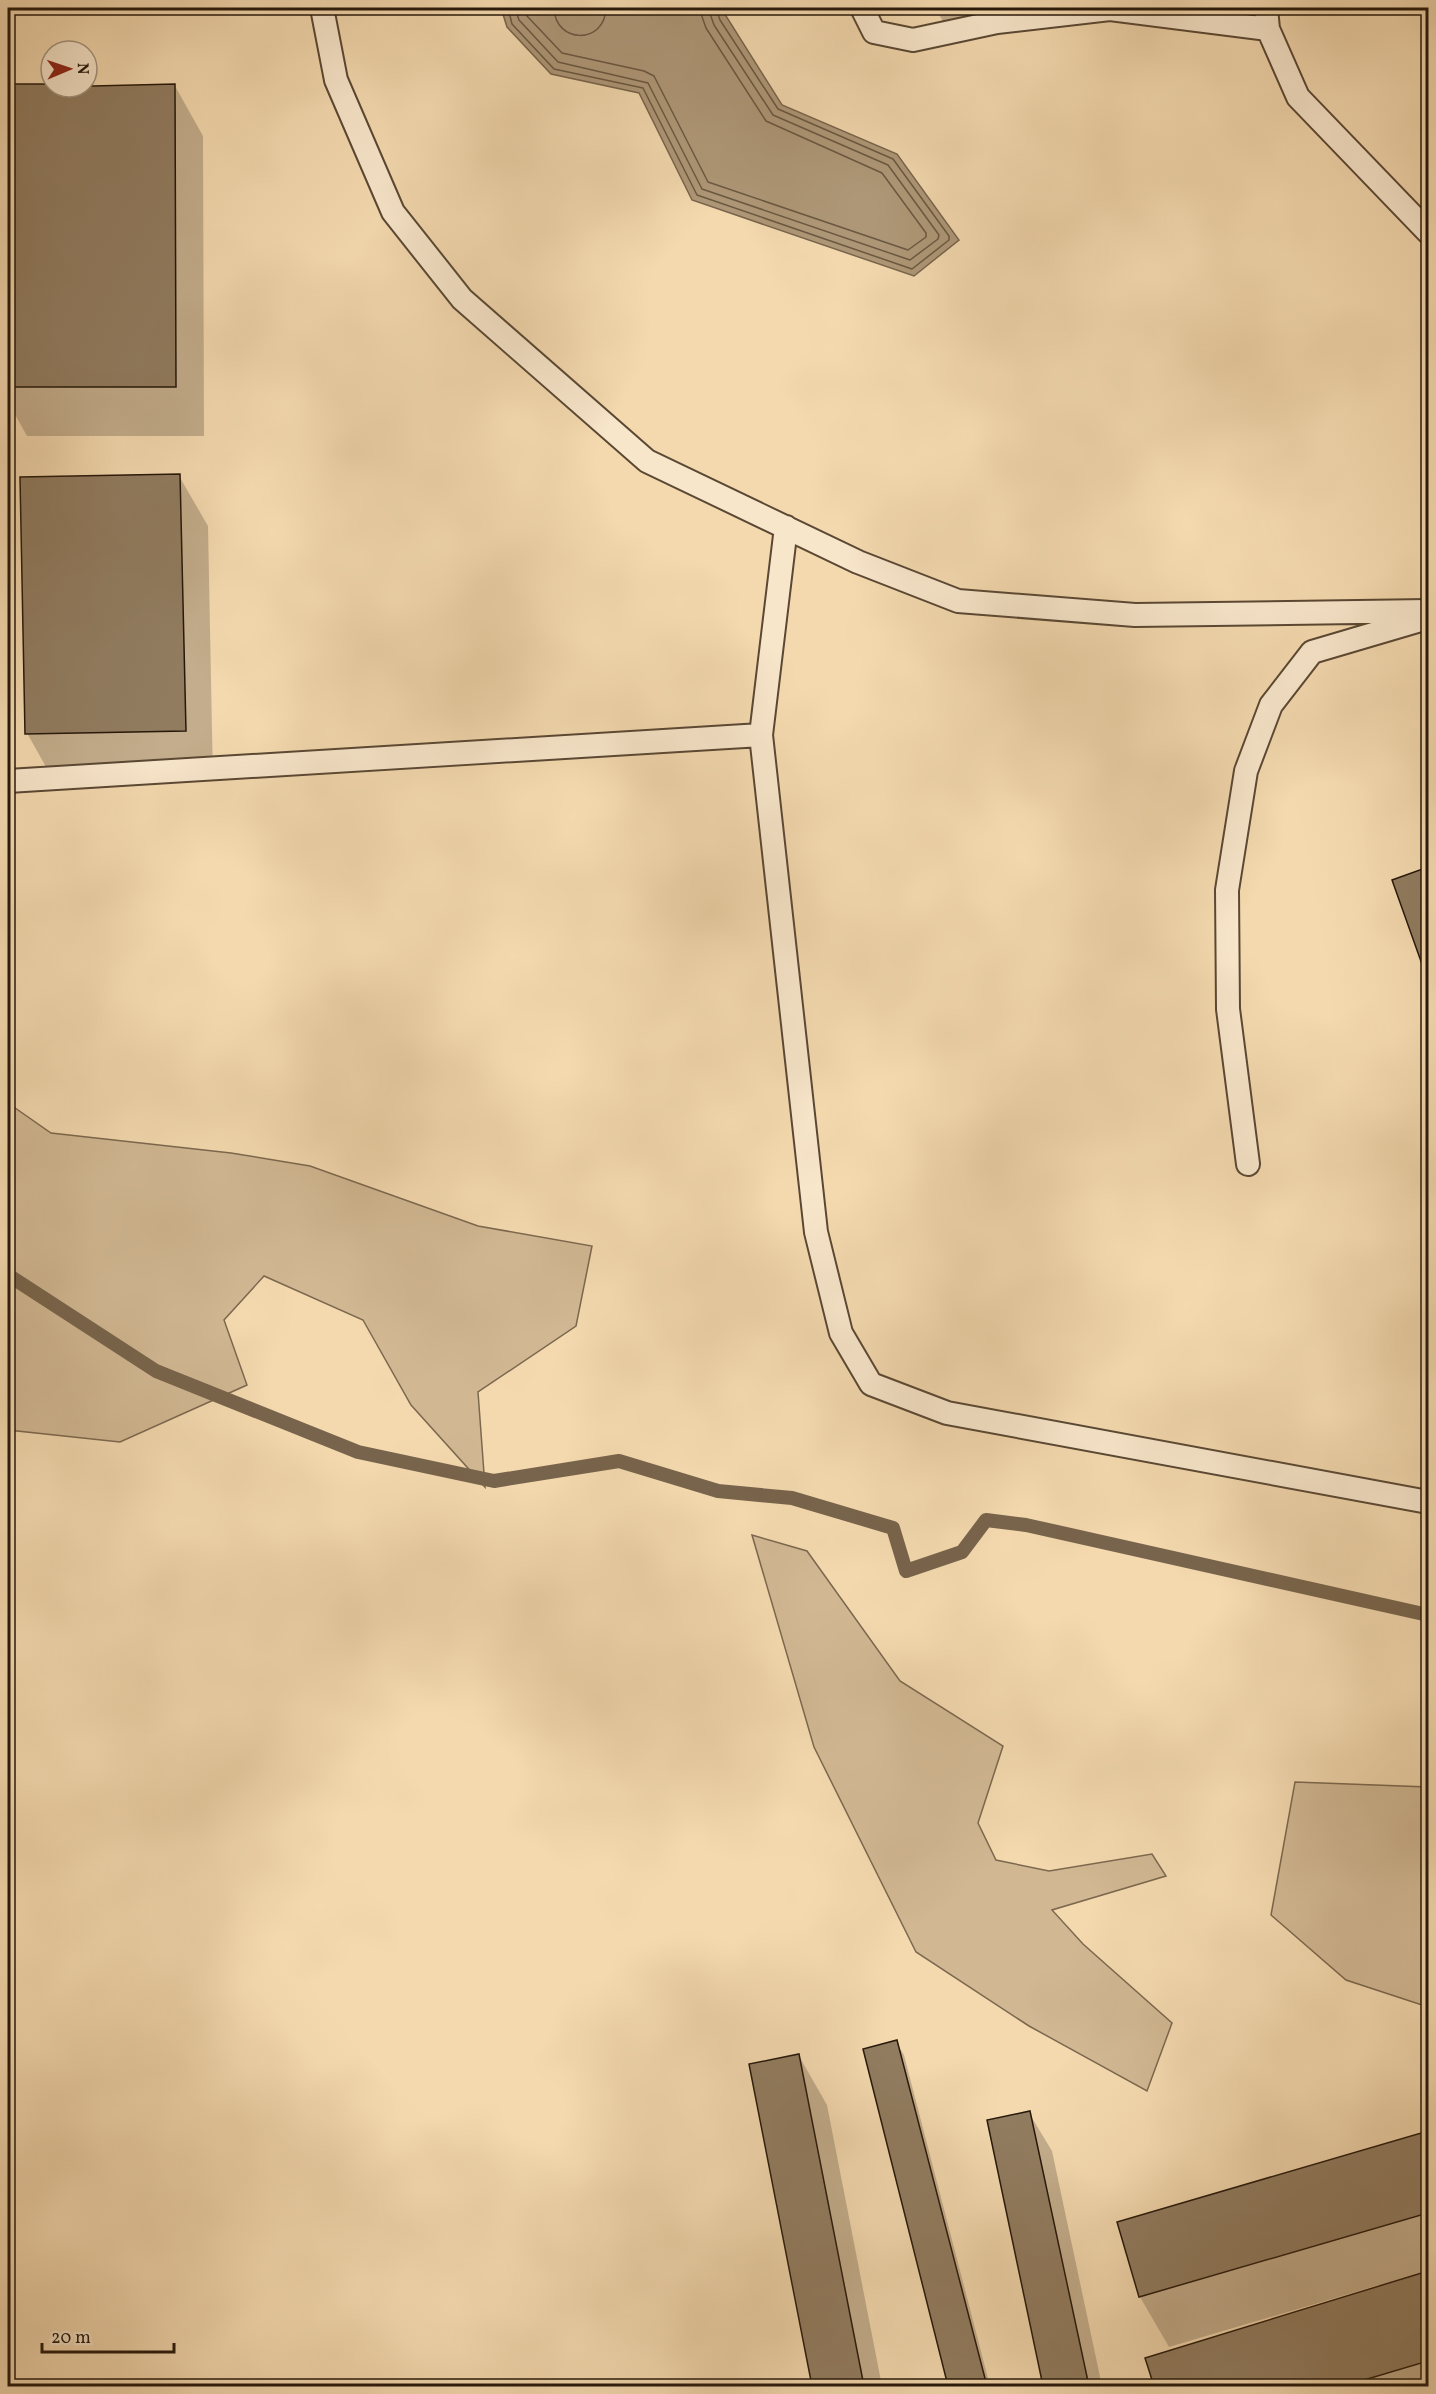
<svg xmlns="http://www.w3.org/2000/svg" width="1436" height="2394" viewBox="0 0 1436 2394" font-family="Vollkorn,serif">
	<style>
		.green { fill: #d1b893; stroke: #7c684f; stroke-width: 1.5 }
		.water { fill: #ae9777; stroke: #78644c; stroke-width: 1.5 }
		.shadow { fill: #0003 }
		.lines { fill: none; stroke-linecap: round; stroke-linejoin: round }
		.shore { stroke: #6a5841; stroke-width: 1.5 }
		.stream { stroke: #78644c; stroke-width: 14 }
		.building { fill: #917c60; stroke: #26180b; stroke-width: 1.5 }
		.service-casing { stroke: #5a4834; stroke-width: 26 }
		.service { stroke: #f8e6cb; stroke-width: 22 }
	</style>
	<rect width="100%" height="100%" fill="#f4d9af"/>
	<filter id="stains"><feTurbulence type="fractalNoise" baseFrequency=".00333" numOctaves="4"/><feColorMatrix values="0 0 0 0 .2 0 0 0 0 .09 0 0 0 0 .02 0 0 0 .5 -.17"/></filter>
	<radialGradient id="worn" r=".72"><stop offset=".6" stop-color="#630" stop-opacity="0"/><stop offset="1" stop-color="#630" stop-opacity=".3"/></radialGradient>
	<path class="green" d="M8,1103l43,30 180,20 79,13 168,60 114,20 -16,80 -98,66 7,95 -74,-82 -48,-85 -99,-44 -40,44 23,65 -127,57 -112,-12z
		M752,1535l55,16 93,130 103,65 -25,77 18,37 53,11 103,-17 14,22 -114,34 31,34 89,79 -25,68 -118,-65 -113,-74 -102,-205z
		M1295,1782l133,5v220l-82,-27 -75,-65z"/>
	<path class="water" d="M501,8h73l7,7 4,-7h136l61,97 115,49 62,86 -45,36 -222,-76 -53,-107 -88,-19 -44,-47z"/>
	<path class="shadow" d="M935,8h97l-85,20z
		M1307,8h30l-28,3z
		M8,86h167l28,50 1,300h-177l-19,-34z
		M179,476l29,50 5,254 -158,3 -28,-50z
		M1428,868v108l-34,-95z
		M896,2042l8,13 86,331h-40l-85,-336z
		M799,2056l28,49 55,281h-68l-63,-321z
		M1029,2113l23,38 50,235h-57l-57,-265z
		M1428,2133v253h-272l-9,-27 233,-71 -1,-3 -210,62 -29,-50 -21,-74z"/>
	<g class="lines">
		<path class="shore" d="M508,8l4,16 42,45 89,19 54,107 215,74 37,-29v-4l-56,-77 -115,-50 -58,-89 -4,-12
			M515,8l4,12 39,42 90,21 54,106 208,71 28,-21 1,-4 -51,-70 -115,-50 -59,-90 -6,-17
			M525,8l2,8 35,37 82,18 10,5 54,106 200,68 18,-13v-4l-44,-60 -116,-52 -60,-93 -7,-20
			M554,8c1,36 51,37 52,0"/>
		<path class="stream" d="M8,1275l148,96 202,81 136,29 125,-20 99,30 74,7 101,30 13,43 56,-19 24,-32 40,5 402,90"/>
	</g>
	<path class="building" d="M8,84h43v3l124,-3 1,303h-168z
		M180,474l6,257 -161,3 -5,-257z
		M1428,867v114l-36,-101z
		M897,2040l90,346h-39l-85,-337z
		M799,2054l65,332h-52l-63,-322z
		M1030,2111l59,275h-46l-56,-266z
		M1428,2131v82l-289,84 -22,-75z
		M1428,2271v90l-84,25h-190l-9,-28z"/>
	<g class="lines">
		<defs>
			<path id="service" d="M322,8l14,72 57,132 69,87 185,162 211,101 100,39 177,14 293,-4
				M862,8l12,24 39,8 84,-18 113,-13 158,20
				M1266,8l2,21 30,68 130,135
				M761,735l55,497 25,101 30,51 76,29 481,89
				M8,781l753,-46 25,-208
				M1248,1164l-20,-155 -1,-119 19,-119 25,-66 41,-53 112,-33"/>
		</defs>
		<use href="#service" class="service-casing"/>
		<use href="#service" class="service"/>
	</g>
	<rect width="1436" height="2394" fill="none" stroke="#f4d9af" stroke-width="30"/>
	<rect x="9" y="9" width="1418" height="2376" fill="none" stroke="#26180b" stroke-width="3"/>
	<rect x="15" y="15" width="1406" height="2364" fill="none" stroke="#26180b" stroke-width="1.5"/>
	<g transform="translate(69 69) rotate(88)"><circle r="28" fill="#f8e6cb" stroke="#a4947e" stroke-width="1.5"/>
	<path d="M0-4.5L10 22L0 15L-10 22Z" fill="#8f2418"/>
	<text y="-9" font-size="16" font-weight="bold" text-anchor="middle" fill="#26180b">N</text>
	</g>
	<path d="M42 2343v9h132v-9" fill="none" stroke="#26180b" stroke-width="3"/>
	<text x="51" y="2343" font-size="18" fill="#26180b" stroke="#f8e6cb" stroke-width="4.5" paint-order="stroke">20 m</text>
	<rect width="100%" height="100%" filter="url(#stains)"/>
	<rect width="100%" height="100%" fill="url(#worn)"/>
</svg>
